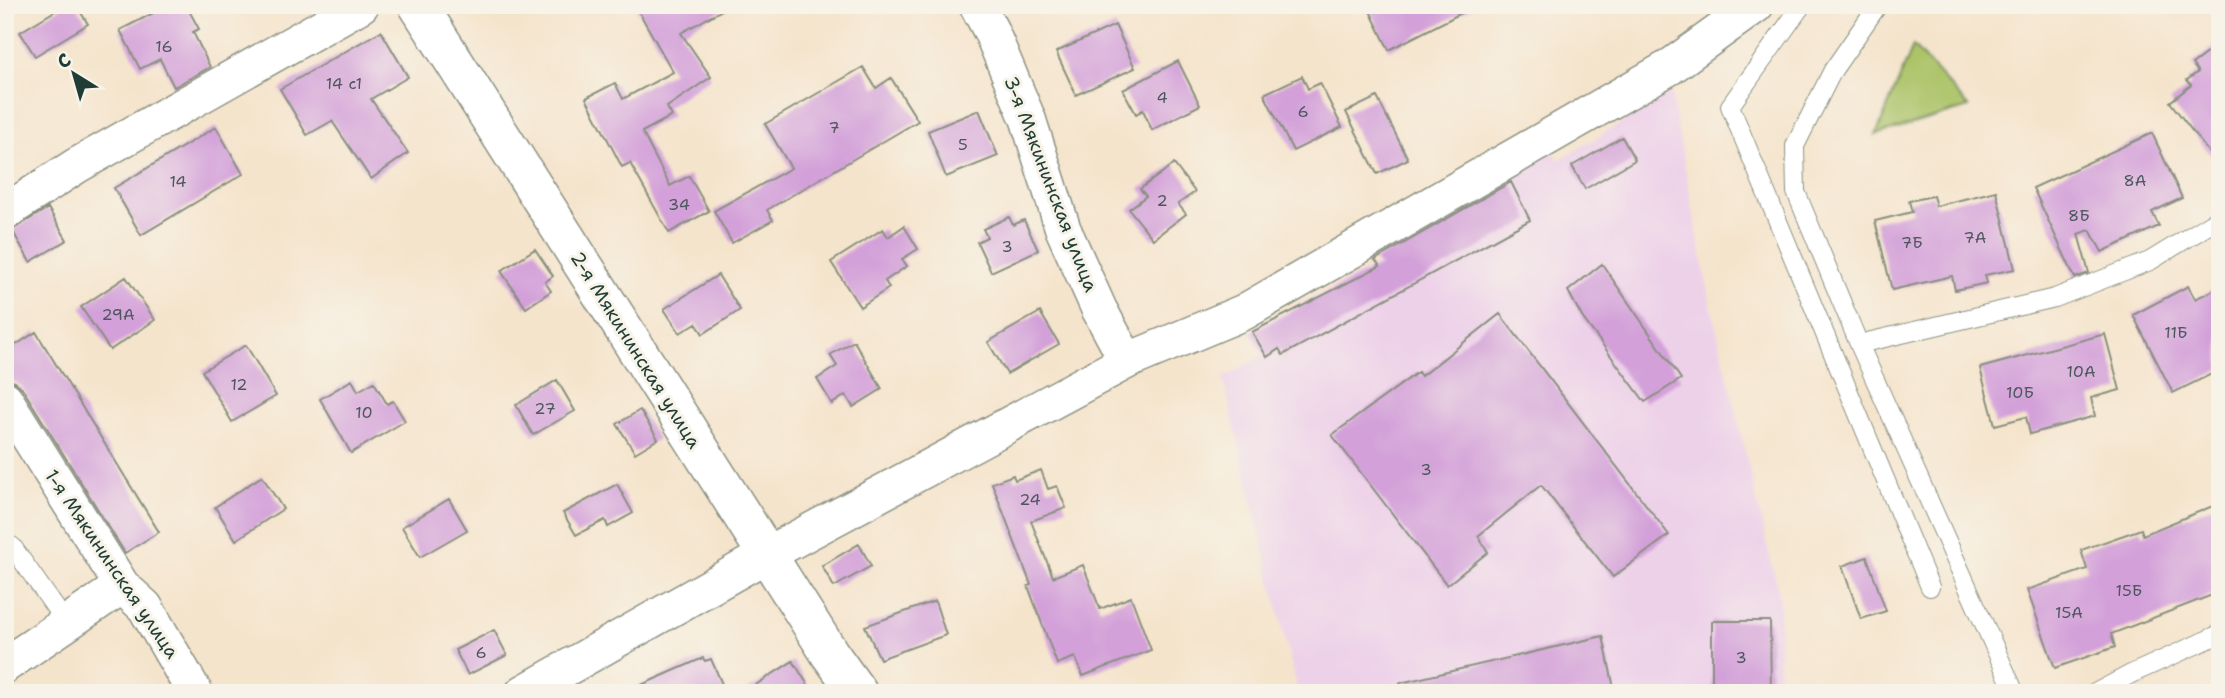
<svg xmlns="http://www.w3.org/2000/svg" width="2225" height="698" viewBox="0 0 2225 698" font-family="'Shantell Sans',sans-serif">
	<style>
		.built { fill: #edd1e9 }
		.green { fill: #acc368; stroke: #66804e; stroke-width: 2 }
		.building { fill: #d3a0d9 }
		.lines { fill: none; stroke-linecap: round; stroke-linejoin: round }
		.service-casing { stroke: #8a9080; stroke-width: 20 }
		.minor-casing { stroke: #8a9080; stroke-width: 38 }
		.tertiary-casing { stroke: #8a9080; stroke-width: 41 }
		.service { stroke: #fff; stroke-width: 18 }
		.minor { stroke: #fff; stroke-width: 35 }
		.tertiary { stroke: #fff; stroke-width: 38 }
		.labels { text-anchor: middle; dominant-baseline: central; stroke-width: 6; stroke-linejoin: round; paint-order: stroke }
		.number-label { font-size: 16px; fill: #4c565d }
		.street-label { font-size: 19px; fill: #1f3d34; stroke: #f7f3e8 }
	</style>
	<rect width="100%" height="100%" fill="#f7f3e8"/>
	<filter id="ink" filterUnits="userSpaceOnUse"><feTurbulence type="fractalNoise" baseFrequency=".0143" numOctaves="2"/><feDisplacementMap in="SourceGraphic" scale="14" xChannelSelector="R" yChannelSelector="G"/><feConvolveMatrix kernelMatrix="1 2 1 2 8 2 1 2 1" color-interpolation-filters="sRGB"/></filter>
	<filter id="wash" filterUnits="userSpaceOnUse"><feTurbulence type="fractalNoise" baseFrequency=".00686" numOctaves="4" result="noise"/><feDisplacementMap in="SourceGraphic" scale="28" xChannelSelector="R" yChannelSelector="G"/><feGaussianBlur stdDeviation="1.57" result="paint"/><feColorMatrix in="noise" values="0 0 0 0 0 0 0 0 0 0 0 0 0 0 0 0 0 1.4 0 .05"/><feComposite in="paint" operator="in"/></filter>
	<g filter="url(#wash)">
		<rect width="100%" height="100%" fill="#f5e4cc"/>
		<path class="built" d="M1671,93l40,213 69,293 -2,94h-480l-75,-315 40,-23 -14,-24 128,-66 -9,-14 185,-101 6,10z"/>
		<path class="green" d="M1913,46l56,61 -93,28z"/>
		<g id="blocks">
			<path class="building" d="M65,5h11l12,19 -53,32 -15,-24z
				M169,5h17l13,24 -6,3 17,35 -36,20 -14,-28 -20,10 -20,-39z
				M635,5h96l-50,28 30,44 -44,30 5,9 -30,16 28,54 19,-10 20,35 -40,22 -39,-70 -8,4 -36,-69 29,-15 8,16 50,-27z
				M1367,5h110l-88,45z
				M1115,25l20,43 -59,27 -20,-43z
				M381,31l27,46 -37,22 37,54 -37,26 -39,-58 -25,14 -27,-46z
				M2220,43v124l-50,-65 21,-17 -4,-5 11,-8 -6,-8z
				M1178,61l22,44 -48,25 -9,-20 -7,4 -13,-24z
				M863,67l13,21 15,-10 27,43 -151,89 6,10 -41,23 -18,-32 77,-43 -26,-44z
				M1302,76l6,13 12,-6 22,44 -49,24 -29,-57z
				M1377,97l31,62 -31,15 -31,-62z
				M979,110l19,46 -52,21 -18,-46z
				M216,127l27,47 -102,61 -27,-47z
				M2152,133l30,65 -30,14 7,14 -57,26 -12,-22 -12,4 11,39 -14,5 -42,-90z
				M1622,137l13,23 -50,29 -13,-23z
				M1174,164l21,28 -17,12 8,10 -33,25 -24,-30 17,-13 -6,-7z
				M1511,182l19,38 -247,135 -4,-6 -12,8 -15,-25 128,-66 -5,-6z
				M1996,191l19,78 -30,6 2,8 -32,7 -3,-14 -60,14 -17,-69 37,-9 -3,-11 24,-5 3,10z
				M48,208l19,32 -37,22 -18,-32z
				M1009,217l4,8 11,-5 14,30 -47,22 -14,-30 10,-5 -4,-8z
				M904,226l14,23 -16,10 5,7 -22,15 4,7 -29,19 -29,-45 52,-33 5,8z
				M535,249l18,27 -8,6 6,9 -25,17 -25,-37z
				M1602,264l79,115 -36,23 -63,-85 -14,-26z
				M718,275l22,35 -37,24 -7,-11 -16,10 -16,-24z
				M126,277l29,43 -45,30 -29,-43z
				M2188,286l7,13 25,-12v83l-47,23 -40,-78z
				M1040,312l19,32 -52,30 -19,-32z
				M1500,314l169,221 -56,42 -72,-92 -63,51 10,16 -41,33 -115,-150 86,-63 3,4z
				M36,332l123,200 -34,21 -103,-165 -7,-6 -8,-2 -2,-4v-24z
				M2105,334l15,56 -29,8 4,18 -65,18 -4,-17 -31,8 -15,-57z
				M854,341l28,48 -29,18 -7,-12 -14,9 -15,-25 20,-13 -7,-11z
				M246,345l30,51 -44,26 -30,-51z
				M352,380l6,11 16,-9 13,22 6,-3 12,20 -54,32 -31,-54z
				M557,380l18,31 -42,24 -17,-30z
				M640,410l18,29 -23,14 -18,-29z
				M1041,470l7,19 9,-3 9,22 -35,13 22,56 30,-12 17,44 31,-12 20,53 -68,26 -8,-19 -18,7 -29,-78 3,-1 -39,-102 21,-8 2,5z
				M262,476l21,33 -47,31 -21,-33z
				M617,484l16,29 -25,14 -3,-7 -29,15 -13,-22z
				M449,499l18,31 -47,27 -18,-30z
				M2220,503v89l-109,42 4,13 -60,21 -28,-78 60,-21 -6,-19 60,-21 2,6z
				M859,544l12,22 -37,21 -12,-21z
				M1867,557l19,54 -25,8 -19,-53z
				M935,601l11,34 -66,24 -15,-33z
				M1712,621h58l1,72h-59z
				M494,630l13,25 -39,20 -13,-25z
				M1603,636l12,57h-214l-1,-10z
				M703,658l2,3 6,-2 15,34h-103z
				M793,661l15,24 -12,8h-53z"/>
		</g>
	</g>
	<g filter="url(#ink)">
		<use href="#blocks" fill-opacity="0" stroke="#8a9080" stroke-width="2"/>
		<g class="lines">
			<defs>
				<path id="service" d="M1802,5l-72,101 200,481
					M1859,344l-63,-152 -1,-46 38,-76 45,-65
					M12,546l54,77
					M2015,693l-156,-349 196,-46 95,-37 70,-43
					M2095,693l36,-19 89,-40"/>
				<path id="minor" d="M977,5l14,26 37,88 35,110 36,80 28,52
					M5,212l71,-46 285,-161
					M5,399l117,187 23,21 50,86
					M5,665l117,-79
					M523,693l243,-138 361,-194 117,-49 426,-245 86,-62"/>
				<path id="tertiary" d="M418,5l412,649 28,39"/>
			</defs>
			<use href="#service" class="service-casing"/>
			<use href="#minor" class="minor-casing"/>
			<use href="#tertiary" class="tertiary-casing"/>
			<use href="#service" class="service"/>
			<use href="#minor" class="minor"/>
			<use href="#tertiary" class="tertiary"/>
		</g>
	</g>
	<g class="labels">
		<g class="number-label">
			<text x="164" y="46">16</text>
			<text x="344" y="83">14 с1</text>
			<text x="1162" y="97">4</text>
			<text x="1303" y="111">6</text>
			<text x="834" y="127">7</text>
			<text x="963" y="144">5</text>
			<text x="2135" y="180">8А</text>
			<text x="178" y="181">14</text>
			<text x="1162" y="200">2</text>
			<text x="679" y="204">34</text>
			<text x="2079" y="215">8Б</text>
			<text x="1975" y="237">7А</text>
			<text x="1912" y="242">7Б</text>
			<text x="1007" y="246">3</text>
			<text x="118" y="314">29А</text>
			<text x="2176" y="332">11Б</text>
			<text x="2081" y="371">10А</text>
			<text x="239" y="384">12</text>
			<text x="2020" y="392">10Б</text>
			<text x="545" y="408">27</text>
			<text x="364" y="412">10</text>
			<text x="1426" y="469">3</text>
			<text x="1030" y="499">24</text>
			<text x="2129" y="590">15Б</text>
			<text x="2069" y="612">15А</text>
			<text x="481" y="652">6</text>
			<text x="1741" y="657">3</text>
		</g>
		<g class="street-label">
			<text transform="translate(1051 184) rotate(69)">3-я Мякининская улица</text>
			<text transform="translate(636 350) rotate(58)">2-я Мякининская улица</text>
			<text transform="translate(112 564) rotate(56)">1-я Мякининская улица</text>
		</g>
	</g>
	<rect width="2225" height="698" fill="none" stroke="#f7f3e8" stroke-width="28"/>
	<g transform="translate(74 74) rotate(323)" stroke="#f7f3e8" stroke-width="5" paint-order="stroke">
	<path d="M0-5L12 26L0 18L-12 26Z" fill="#1f3d34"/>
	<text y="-10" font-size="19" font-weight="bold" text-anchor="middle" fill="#1f3d34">С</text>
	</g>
</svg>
